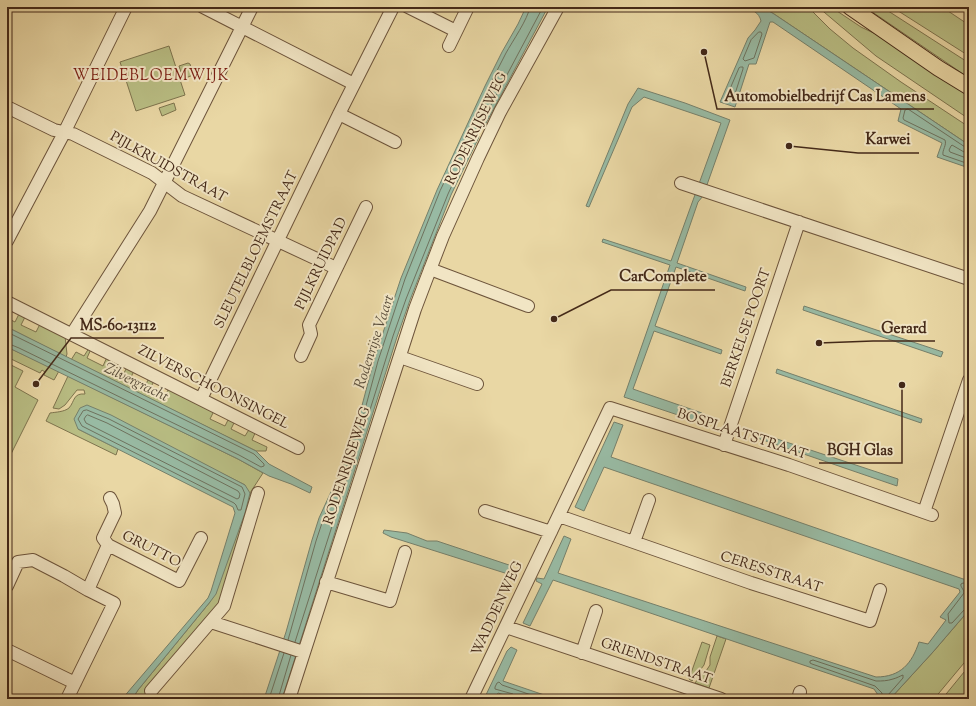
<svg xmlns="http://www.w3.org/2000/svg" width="976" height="706" viewBox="0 0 976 706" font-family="'Sorts Mill Goudy',serif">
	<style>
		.green { fill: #b9be84; stroke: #7e744e }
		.water { fill: #98baa3; stroke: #76806b }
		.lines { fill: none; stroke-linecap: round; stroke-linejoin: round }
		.shore { stroke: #6e725e; stroke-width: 1 }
		.minor-casing { stroke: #6d543b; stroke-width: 14 }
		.major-casing { stroke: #442918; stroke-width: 17 }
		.minor { stroke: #f1e5c4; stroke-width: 12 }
		.major { stroke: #e9d7a4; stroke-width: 15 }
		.labels { text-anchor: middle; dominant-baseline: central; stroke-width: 4; stroke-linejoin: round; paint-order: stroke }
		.street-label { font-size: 14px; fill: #442918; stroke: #f1e5c4 }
		.neighbourhood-label { font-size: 15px; letter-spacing: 1px; fill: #7a1f14; stroke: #f1e5c4 }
		.water-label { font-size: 15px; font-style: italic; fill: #594d3b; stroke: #f1e5c4 }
		.leader { fill: none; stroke: #442918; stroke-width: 1.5 }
		.callout-dot { fill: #442918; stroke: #f1e5c4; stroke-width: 1.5 }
		.callout-label { font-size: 15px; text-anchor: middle; font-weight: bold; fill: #442918; stroke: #f1e5c4; stroke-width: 4; stroke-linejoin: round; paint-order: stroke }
	</style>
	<rect width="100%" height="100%" fill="#e9d7a4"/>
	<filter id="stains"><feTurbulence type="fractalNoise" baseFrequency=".005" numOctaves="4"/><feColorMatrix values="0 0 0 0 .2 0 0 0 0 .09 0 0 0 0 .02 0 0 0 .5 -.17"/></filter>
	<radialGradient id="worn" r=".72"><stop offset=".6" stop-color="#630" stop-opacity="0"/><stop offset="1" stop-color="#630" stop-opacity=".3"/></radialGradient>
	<path class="green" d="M762,7h46l22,22 23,19 48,34 68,45v18l-195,-131z
		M818,7h13l30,20 23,11 85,56v25l-93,-63z
		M865,7h17l87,56v15z
		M892,7h50l27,18v31z
		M169,46l16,49 -49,16 -16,-49z
		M188,63l2,1 3,11 -10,4 -4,-13z
		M174,103l2,7 -14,6 -3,-8z
		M19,314l6,3 -4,8 15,7 4,-8 25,12 2,18 -1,3 -59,-30v-9l8,4z
		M7,347l52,24 -5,9 -10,-5 1,-3 -3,-2 -2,3 -33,-16z
		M89,348l2,1 -4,9 16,8 4,-9 5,3 -4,8 15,7 4,-8 7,4 -4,8 15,7 4,-8 5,3 -4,8 15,7 4,-8 45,23 -4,8 15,7 4,-8 6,3 -4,8 14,7 5,-8 6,3 -4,9 15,7 -1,4h-10l-185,-91 5,-8 8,4z
		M9,364l14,7 -8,16 23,13 -31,62v-94z
		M68,376l170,83 25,14 -13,20 4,5 -33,107 -80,94h-6l-2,-1 5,-8 72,-88 35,-117 -24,-12 -143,-44 40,20 -2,6 -70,-34 4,-8c6,-1 14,-1 19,-5 6,-7 4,-15 16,-14l-1,-4h-7l-12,15 -6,4 -6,-1z
		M969,610v47l-35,42h-44l43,-47z
		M717,636l9,3 -17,49 -14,-5 8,-11 3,-1 4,-6v-8z
		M702,642l8,3 -6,20 -12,16 -3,-2z
		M969,666v33h-27z"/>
	<path class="water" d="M526,7h22l-63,118 -5,1 -3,6 2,5 -28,58 -41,105 -13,37 -115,362h-18l22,-67 26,-92 7,-22 11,-24 11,-22 8,-23 6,-17 19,-72 27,-82 36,-88 48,-104 17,-34 16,-28z
		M744,7h18l12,7 195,131v23l-32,-11 5,-14 -44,-22 3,-12 -128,-87h-3l-14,42h-7l-14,43 -15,-5 28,-64 7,-8 6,-9c-2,-9 -9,-11 -17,-14z
		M638,88l47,15 45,17 -27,76 -5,6 -21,61 69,24 -1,4 -69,-24 -21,59 67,24 -1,4 -67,-23 -21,58 69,24 -3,9 -75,-25 46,-132 -68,-23 1,-3 68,22 50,-138 -77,-26 -12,10 -43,100 -3,-1 42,-102z
		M804,306l139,46 -2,5 -138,-47z
		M7,327l249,124 13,13 43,23 -2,6 -19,-9 -22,-8 -31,-17 -231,-112z
		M777,369l145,50 -1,4 -145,-50z
		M87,405l24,10 134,70 5,8 -5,20 -29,81 -6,8 -72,88 -6,9h-10l86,-101 3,-7 24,-78 -2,-6 -155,-78 -4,-10 6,-11z
		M614,422l9,3 -12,32 358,124v29l-36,42 -43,47h-12v-4l-4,-6 -321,-109 -23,46 -7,-3 19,-39 -6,-3 1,-3 7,1 20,-43 7,3 -13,34 318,104c25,0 36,-14 43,-35l9,2 18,-24 -6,-3 20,-25 -1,-3 -355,-122 -20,44 -9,-4z
		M759,433l139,46 -1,7 -140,-48z
		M384,530l23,3 20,8h10l75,25 -4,8 -117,-37 -8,-4z
		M511,647l6,3 -14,31 53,18h-39l-19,-6 -4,6h-10l23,-48z"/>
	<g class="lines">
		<path class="shore" d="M530,7c-2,12 -18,35 -24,46 -12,23 -23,46 -33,69l1,3h1l3,-3 5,-2 60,-113
			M759,32h2l1,2 -8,24 -9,3 -2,-2 8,-19z
			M741,67h2v2l-10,31 -3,1 -3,-1 -1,-2 13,-30z
			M470,129l3,1 1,8 -26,56 -42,105 -13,37 -29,93 -3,1 -1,-2 18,-67 27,-82 35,-88z
			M969,148l-4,-1 -57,-38 -3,1 -2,8 1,2 41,20c2,5 -3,10 -2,15l26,9
			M969,153l-5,-1 -12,-7 -1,1 -2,4 1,2 19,7
			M7,332l247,122 10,10v2l-3,1 -22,-12 -220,-107 -12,-5
			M87,410l22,9 133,68 3,7 -4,16h-3l-2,-5 -2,-2 -152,-77 -4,-7 5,-8z
			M88,415l19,8 131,68 2,3 -1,4 -2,1 -151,-76 -2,-4 2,-3z
			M969,584l-6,-1 -2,1c-1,3 3,5 3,9l-16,21 1,9h3l13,-14 4,-1
			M288,640l28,-99 7,-21 10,-25 11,-21 9,-24 2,-1 1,2 -61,191
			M269,699l15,-46
			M278,699l13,-44
			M515,699v-3l-2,-2 -18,-5v-2l2,-4 2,-1 3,3 41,14
			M882,699v-6l-7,-7 -63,-22 -2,-1v-2l3,-1 63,21c6,0 11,0 17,-2 4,-1 7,-3 10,-4v3l-15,17 -1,4"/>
		<defs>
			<path id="minor" d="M203,7l151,77
				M408,7l48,24
				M449,46l19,-39
				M7,107l47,23 19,4 79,39 30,23 154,72
				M339,114l56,28
				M681,183l288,96
				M7,241l57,-108 62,-126
				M430,269l98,37
				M7,302l291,146
				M72,334l78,-123 102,-204
				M301,356l10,-22 -2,-9 57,-118
				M400,357l77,27
				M201,399l138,-285 54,-107
				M724,445l75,-223
				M110,498l3,6 2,9 -12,25 5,7 71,36 22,-43
				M485,511l66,21
				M924,512l45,-132
				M559,516l192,67 119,38 10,-31
				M634,542l15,-42
				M326,582l64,19 15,-49
				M7,586l11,-24 15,-2 31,16 24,14 26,13 -47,96
				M88,590l20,-45
				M211,622l92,30
				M506,627l215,72
				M7,650l68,33
				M582,653l14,-42
				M151,691l73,-85 34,-113
				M289,699l126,-390 11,-29 17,-44 35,-78 22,-46 58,-105
				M471,699l139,-291 179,57 143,50
				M798,699l2,-7"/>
			<path id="major" d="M850,7l88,61 31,19"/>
		</defs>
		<use href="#minor" class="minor-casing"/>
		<use href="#major" class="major-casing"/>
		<use href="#minor" class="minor"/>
		<use href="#major" class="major"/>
	</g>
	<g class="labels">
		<g class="street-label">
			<text transform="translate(477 129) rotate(-64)">RODENRIJSEWEG</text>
			<text transform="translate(168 168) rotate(29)">PIJLKRUIDSTRAAT</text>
			<text transform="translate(257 250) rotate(-64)">SLEUTELBLOEMSTRAAT</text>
			<text transform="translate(322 264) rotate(-64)">PIJLKRUIDPAD</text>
			<text transform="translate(747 328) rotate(-71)">BERKELSE POORT</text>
			<text transform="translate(213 388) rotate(27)">ZILVERSCHOONSINGEL</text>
			<text transform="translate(742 435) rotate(18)">BOSPLAATSTRAAT</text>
			<text transform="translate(348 466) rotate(-72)">RODENRIJSEWEG</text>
			<text transform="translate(151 550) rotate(27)">GRUTTO</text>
			<text transform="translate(771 573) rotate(18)">CERESSTRAAT</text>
			<text transform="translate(498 609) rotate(-65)">WADDENWEG</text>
			<text transform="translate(656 662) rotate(19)">GRIENDSTRAAT</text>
		</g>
		<g class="neighbourhood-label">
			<text x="151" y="76">WEIDEBLOEMWIJK</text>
		</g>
		<g class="water-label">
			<text transform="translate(375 342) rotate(-72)">Rodenrijse Vaart</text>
			<text transform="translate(136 383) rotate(26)">Zilvergracht</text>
		</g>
	</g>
	<path class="leader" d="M704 52L717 109H934M789 146L858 153H919M554 319L611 290H715M36 384L71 338H164M819 343L873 341H935M902 385L902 463H819"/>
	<g class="callout-dot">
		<circle cx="704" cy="52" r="4"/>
		<circle cx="789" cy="146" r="4"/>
		<circle cx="554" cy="319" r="4"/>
		<circle cx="36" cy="384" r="4"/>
		<circle cx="819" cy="343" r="4"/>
		<circle cx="902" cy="385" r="4"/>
	</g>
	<g class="callout-label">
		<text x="825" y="101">Automobielbedrijf Cas Lamens</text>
		<text x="888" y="144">Karwei</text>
		<text x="663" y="281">CarComplete</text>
		<text x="118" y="330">MS-60-13112</text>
		<text x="904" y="333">Gerard</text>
		<text x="860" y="455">BGH Glas</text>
	</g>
	<rect width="976" height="706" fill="none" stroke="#e9d7a4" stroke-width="24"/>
	<rect x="8" y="8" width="960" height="690" fill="none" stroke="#442918" stroke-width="2"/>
	<rect x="12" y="12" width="952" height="682" fill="none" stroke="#442918"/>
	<rect width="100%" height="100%" filter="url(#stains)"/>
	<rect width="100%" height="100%" fill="url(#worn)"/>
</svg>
